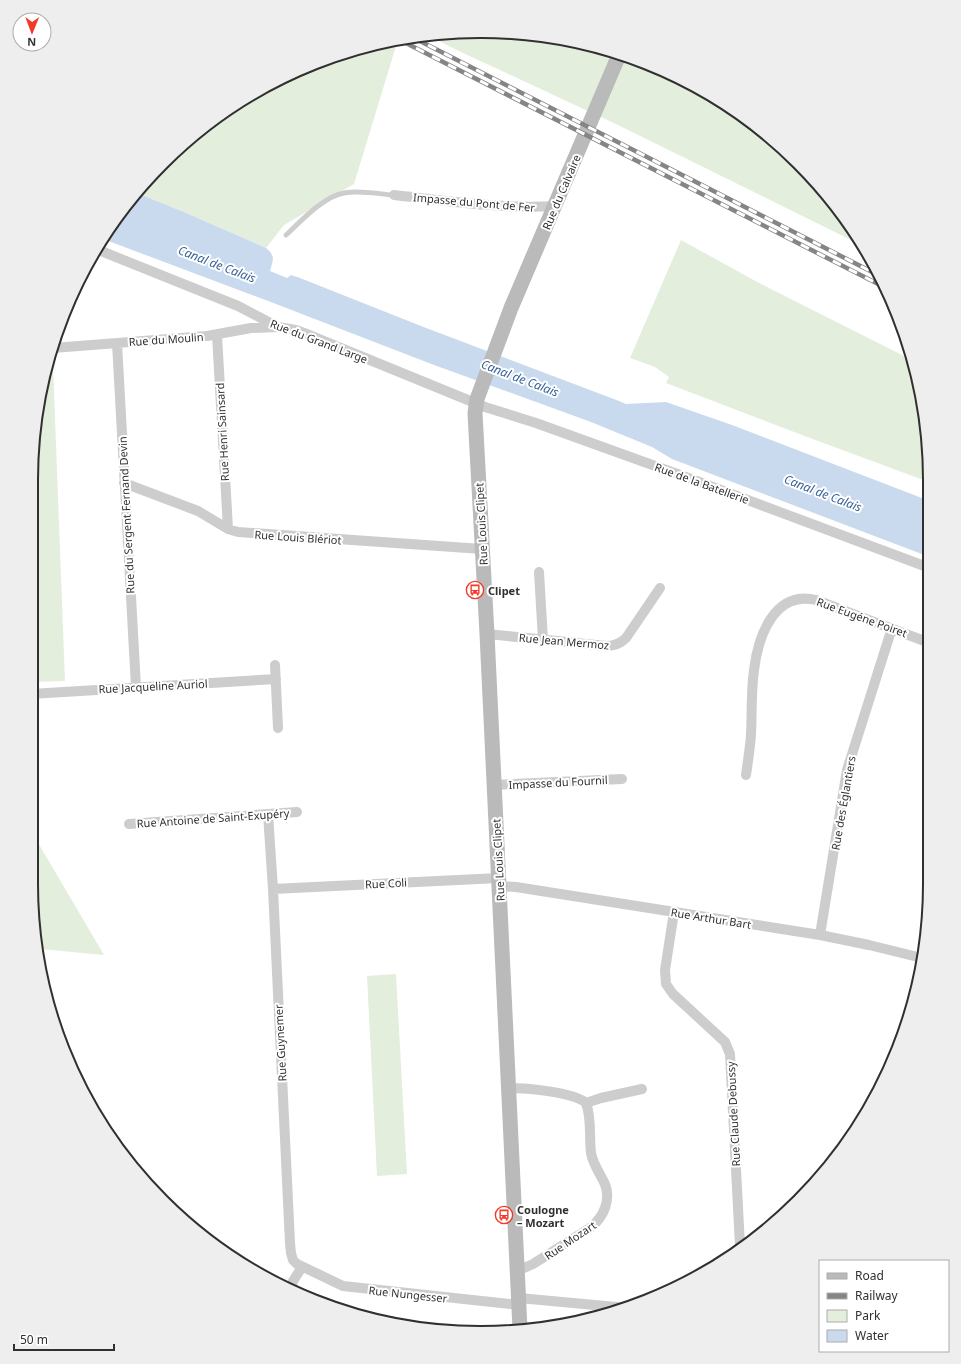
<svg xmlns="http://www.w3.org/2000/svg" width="961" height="1364" viewBox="0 0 961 1364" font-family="'Noto Sans',sans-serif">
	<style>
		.green { fill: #e4eedd }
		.water { fill: #c9daef }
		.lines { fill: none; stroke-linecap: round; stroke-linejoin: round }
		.lane { stroke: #cdcdcd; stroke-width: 5 }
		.street { stroke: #cdcdcd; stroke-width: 10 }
		.secondary { stroke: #bababa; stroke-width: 15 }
		.rail-casing { stroke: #858585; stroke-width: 4.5 }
		.rail { stroke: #fff; stroke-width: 3; stroke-dasharray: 9; stroke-linecap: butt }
		.labels { text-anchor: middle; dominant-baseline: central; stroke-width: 4; stroke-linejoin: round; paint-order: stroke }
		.street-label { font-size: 11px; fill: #303030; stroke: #fff }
		.poi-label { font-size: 11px; font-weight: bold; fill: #303030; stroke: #fff; text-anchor: start }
		.water-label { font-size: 12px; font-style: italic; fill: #386399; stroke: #fff }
		.rim { fill: none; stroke: #303030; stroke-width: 2 }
	</style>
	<rect width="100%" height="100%" fill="#fff"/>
	<path class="green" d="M510,32l87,14 82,31 75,47 64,60 41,60 -239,-118 -159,-74 -34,-17z
		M388,43l8,3 -42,138 -70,41 -18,23 -82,-36 -47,-19 47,-50 72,-52 80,-36z
		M681,240l78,43 153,77 14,62v59l-124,-46 -136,-52 3,-6 -14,-10 -25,-9z
		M53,365l12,316 -34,1v-202l9,-87 8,-27z
		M31,832l6,9 67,114 -64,-6 -9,-65z
		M396,974l11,200 -30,2 -10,-200z"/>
	<path class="water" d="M137,193l47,19 82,36c10,8 7,12 4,23l17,7 4,-3 9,3 121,48 198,75 7,3 40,-2 66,23 195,75v56l-255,-97 -20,-12 -61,-25 -157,-57 -171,-66 -160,-60 21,-32z"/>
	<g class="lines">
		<path class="lane" d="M286,235c14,-13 38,-39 58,-42 16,-3 34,1 50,2"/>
		<path class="street" d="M394,195c53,6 107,14 160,11
			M96,249l142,57 40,21 18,3 8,3 181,74 51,16 158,57 233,87
			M217,335l11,194
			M117,343l19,344
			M53,348l154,-12 44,-8 27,-1
			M124,483l74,28 30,18 10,3 244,17
			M539,572l4,68
			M487,634l119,12c8,0 14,-2 20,-8l34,-50
			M275,665l3,63
			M31,694l245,-15
			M746,775c2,-14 4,-27 5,-40 1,-21 0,-43 3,-65 4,-33 20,-80 62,-70l111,42
			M494,785l128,-6
			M268,814l5,75 17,354 1,10 2,7 4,4 46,22 176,19
			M129,824l168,-12
			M499,886l17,1 304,48 49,10 53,13
			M273,889l226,-11
			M674,912l-9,58 1,14 7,10 52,48 5,12 10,192
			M820,935l27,-165 45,-142
			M508,1088c18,0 66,4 78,15
			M586,1103l15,-5 41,-9
			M517,1271l16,-7 57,-36c14,-11 22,-29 14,-46 -5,-10 -11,-18 -13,-29 -2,-16 1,-34 -5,-50
			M291,1290l2,-9 9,-14
			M519,1298l108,10"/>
		<path class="secondary" d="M520,1329l-33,-695 -12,-221 2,-14 34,-91 108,-253"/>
		<defs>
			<path id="rail" d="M412,37l468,239
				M400,40l486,248"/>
		</defs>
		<use href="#rail" class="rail-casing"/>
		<use href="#rail" class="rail"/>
	</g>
	<defs>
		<symbol id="bus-ring" viewBox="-11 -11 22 22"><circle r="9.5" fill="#fff" stroke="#f13a28" stroke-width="1.5"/><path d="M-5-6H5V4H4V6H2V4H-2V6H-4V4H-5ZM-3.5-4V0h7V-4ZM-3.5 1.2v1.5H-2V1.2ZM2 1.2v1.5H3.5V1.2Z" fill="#f13a28"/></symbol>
	</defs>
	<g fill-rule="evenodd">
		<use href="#bus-ring" x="465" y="580" width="20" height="20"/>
		<use href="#bus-ring" x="494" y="1205" width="20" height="20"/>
	</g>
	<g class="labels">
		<g class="street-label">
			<text transform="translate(561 192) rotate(-67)">Rue du Calvaire</text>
			<text transform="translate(474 202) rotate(5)">Impasse du Pont de Fer</text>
			<text transform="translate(166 339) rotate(-4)">Rue du Moulin</text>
			<text transform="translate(319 341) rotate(21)">Rue du Grand Large</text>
			<text transform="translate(222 432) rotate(-93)">Rue Henri Sainsard</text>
			<text transform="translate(702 483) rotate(20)">Rue de la Batellerie</text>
			<text transform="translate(126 515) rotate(-93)">Rue du Sergent Fernand Devin</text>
			<text transform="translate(481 524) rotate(-93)">Rue Louis Clipet</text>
			<text transform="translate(298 537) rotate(4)">Rue Louis Blériot</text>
			<text transform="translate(862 617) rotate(20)">Rue Eugéne Poiret</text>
			<text transform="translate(564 641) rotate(5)">Rue Jean Mermoz</text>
			<text transform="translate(153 686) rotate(-3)">Rue Jacqueline Auriol</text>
			<text transform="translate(558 782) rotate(-3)">Impasse du Fournil</text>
			<text transform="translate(843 803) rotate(-80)">Rue des Églantiers</text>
			<text transform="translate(213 818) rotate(-4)">Rue Antoine de Saint-Exupéry</text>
			<text transform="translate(498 860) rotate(-93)">Rue Louis Clipet</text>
			<text transform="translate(386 883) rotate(-3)">Rue Coli</text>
			<text transform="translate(711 918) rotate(9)">Rue Arthur Bart</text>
			<text transform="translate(280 1043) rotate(-93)">Rue Guynemer</text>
			<text transform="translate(733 1114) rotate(-93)">Rue Claude Debussy</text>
			<text transform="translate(570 1240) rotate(-34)">Rue Mozart</text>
			<text transform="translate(408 1294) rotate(6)">Rue Nungesser</text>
		</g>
		<g class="poi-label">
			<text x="488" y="590">Clipet</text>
			<text x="517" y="1209">Coulogne<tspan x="517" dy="13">– Mozart</tspan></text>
		</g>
		<g class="water-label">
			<text transform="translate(217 264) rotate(21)">Canal de Calais</text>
			<text transform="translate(520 378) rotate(21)">Canal de Calais</text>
			<text transform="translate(823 493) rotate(21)">Canal de Calais</text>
		</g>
	</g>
	<path d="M0 0H961V1364H0ZM480 38H481A442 442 0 0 1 923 480V884A442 442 0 0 1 481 1326H480A442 442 0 0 1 38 884V480A442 442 0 0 1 480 38Z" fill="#eee" fill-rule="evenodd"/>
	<path class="rim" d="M480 38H481A442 442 0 0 1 923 480V884A442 442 0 0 1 481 1326H480A442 442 0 0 1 38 884V480A442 442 0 0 1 480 38Z"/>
	<rect x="819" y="1260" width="130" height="92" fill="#ffffff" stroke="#acacac"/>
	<rect x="827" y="1273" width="20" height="6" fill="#bababa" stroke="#acacac"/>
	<text x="855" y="1280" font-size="12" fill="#303030">Road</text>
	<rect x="827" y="1293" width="20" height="6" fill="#858585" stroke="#acacac"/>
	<text x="855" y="1300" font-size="12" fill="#303030">Railway</text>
	<rect x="827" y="1310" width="20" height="12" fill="#e4eedd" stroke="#acacac"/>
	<text x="855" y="1320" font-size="12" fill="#303030">Park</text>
	<rect x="827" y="1330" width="20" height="12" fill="#c9daef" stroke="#acacac"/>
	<text x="855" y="1340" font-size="12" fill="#303030">Water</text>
	<g transform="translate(32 32) rotate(181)"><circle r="19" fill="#ffffff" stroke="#acacac"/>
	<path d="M0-3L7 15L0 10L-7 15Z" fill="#f13a28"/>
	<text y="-6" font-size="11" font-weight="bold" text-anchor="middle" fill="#303030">N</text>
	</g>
	<path d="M14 1344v6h100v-6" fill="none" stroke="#303030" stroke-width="2"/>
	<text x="20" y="1344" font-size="12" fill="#303030" stroke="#ffffff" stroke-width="3" paint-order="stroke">50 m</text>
</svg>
